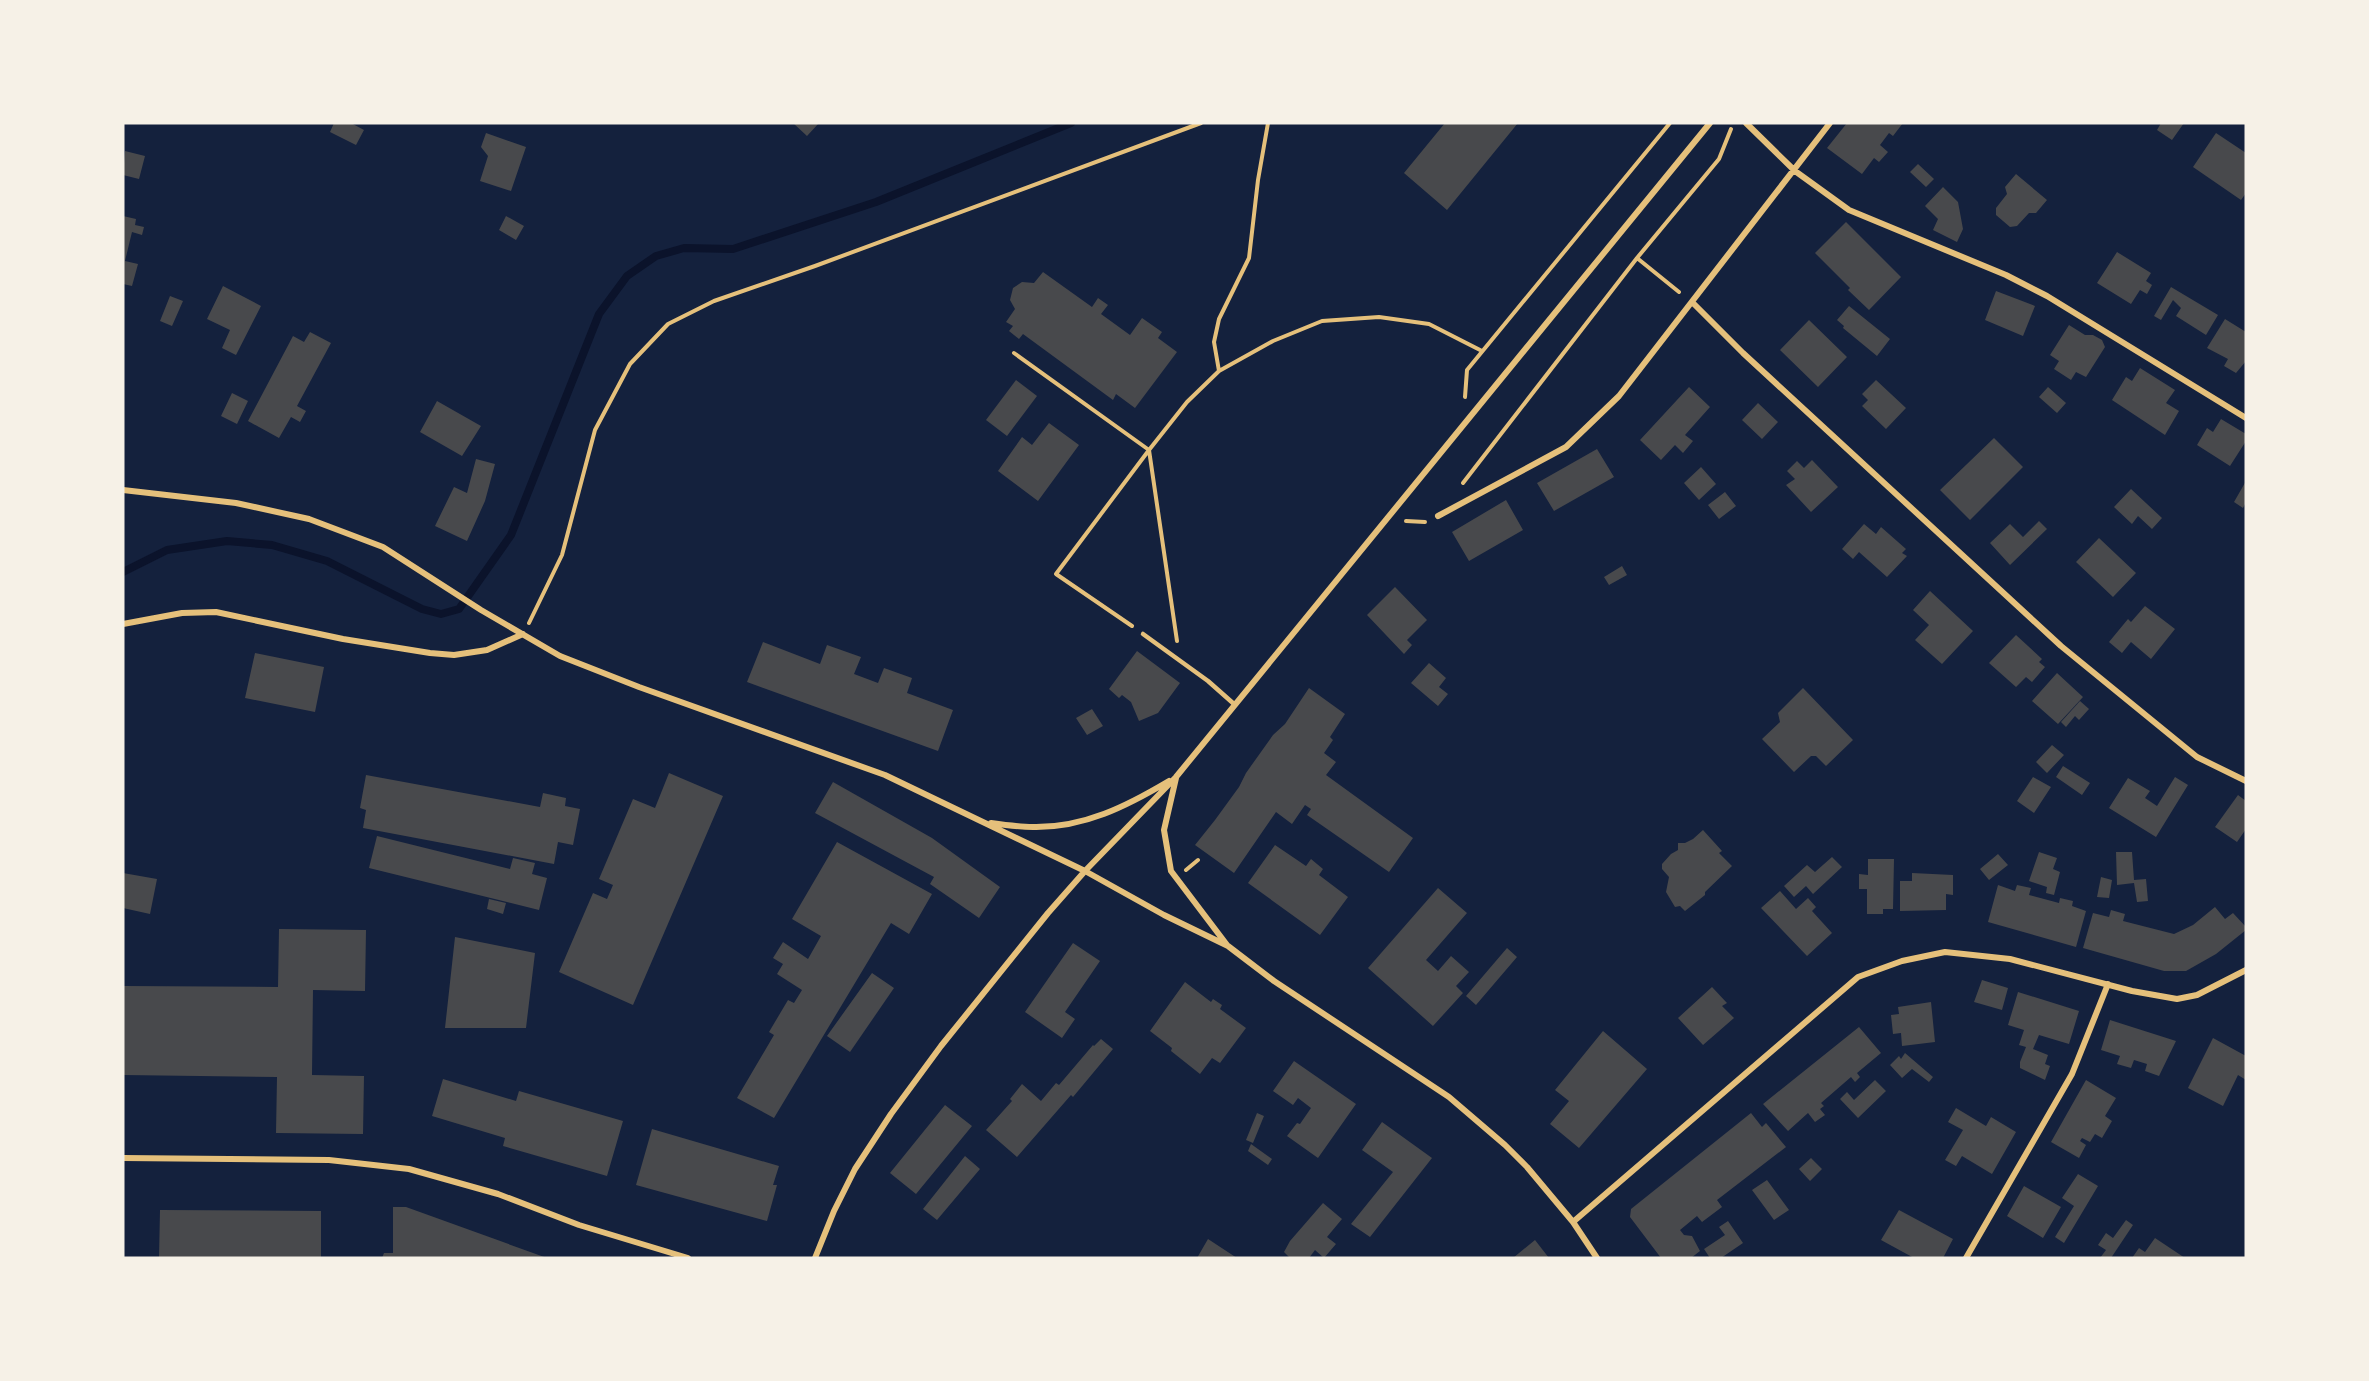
<svg xmlns="http://www.w3.org/2000/svg" width="2369" height="1381" viewBox="0 0 2369 1381" font-family="'Zilla Slab',serif">
	<style>
		.lines { fill: none; stroke-linecap: round; stroke-linejoin: round }
		.stream { stroke: #0b132b; stroke-width: 8 }
		.building { fill: #48494c }
		.path { stroke: #e5c07b; stroke-width: 4 }
		.service { stroke: #e5c07b; stroke-width: 4.5 }
		.minor { stroke: #e5c07b; stroke-width: 6 }
	</style>
	<rect width="100%" height="100%" fill="#14213d"/>
	<g class="lines">
		<path class="stream" d="M123,572l44,-22 60,-9 45,4 55,16 95,48 19,5 18,-5 52,-74 88,-221 28,-38 29,-20 28,-8 49,1 143,-47 195,-79"/>
	</g>
	<path class="building" d="M334,123h17l13,7 -8,15 -26,-13z
		M793,123h26l-12,13z
		M1445,123h73l-71,87 -43,-37z
		M1847,123h56l-10,13 -4,-3 -9,12 8,7 -9,10 -5,-4 -12,16 -35,-26z
		M2161,123h23l-12,17 -15,-10z
		M486,133l40,14 -15,44 -31,-10 8,-25 -7,-9z
		M2216,133l30,20v40l-5,7 -48,-33z
		M125,151l20,5 -6,23 -16,-4z
		M1918,164l16,15 -8,8 -16,-15z
		M2016,174l31,26 -11,13h-7l-12,13 -7,1 -14,-12v-7l11,-14 -2,-7z
		M1943,187l15,15 5,27 -6,13 -24,-12 5,-11 -13,-13z
		M123,216l13,3 -1,6 9,2 -2,8 -10,-3 -7,29 13,3 -6,22 -9,-2z
		M506,216l18,10 -8,14 -17,-10z
		M1846,222l55,55 -32,33 -21,-20 2,-2 -35,-35z
		M2117,252l34,21 -5,8 6,4 -5,9 -7,-4 -9,14 -34,-21z
		M1043,272l49,35 6,-9 10,7 -7,9 29,21 12,-17 20,14 -4,6 19,14 -42,56 -19,-14 -3,6 -90,-66 -4,5 -10,-8 4,-5 -7,-4 9,-13 -5,-9 3,-12 9,-6 12,1z
		M223,286l38,20 -25,49 -14,-7 8,-18 -23,-11z
		M2171,287l47,28 -12,20 -30,-19 5,-8 -8,-8 -12,20 -7,-4z
		M1996,291l39,15 -12,30 -38,-16z
		M170,296l13,5 -11,25 -12,-5z
		M1849,306l41,33 -13,17 -34,-28 1,-2 -7,-6z
		M2225,319l21,13v29l-10,12 -12,-7 4,-7 -21,-11z
		M1809,320l38,37 -29,30 -38,-37z
		M2069,325l16,10h8l9,5 3,7 -19,30 -10,-5 -5,8 -17,-11 5,-8 -9,-6z
		M310,332l21,11 -34,63 9,5 -6,11 -9,-5 -12,21 -31,-17 45,-85 11,6z
		M2140,368l35,22 -9,13 13,8 -14,24 -53,-35 14,-23 6,4z
		M1016,380l21,16 -30,40 -21,-16z
		M1876,380l30,28 -20,21 -24,-23 6,-6 -6,-6z
		M1689,387l21,20 -25,28 8,6 -10,12 -8,-8 -14,15 -21,-20z
		M2048,387l18,16 -9,10 -18,-16z
		M232,393l16,8 -11,23 -16,-8z
		M437,401l44,25 -19,30 -42,-24z
		M1758,403l20,19 -16,17 -20,-19z
		M2221,419l25,15v7l-16,25 -33,-21 10,-17 6,4z
		M1049,423l30,22 -41,56 -40,-30 24,-34 10,8z
		M1994,438l29,29 -53,53 -30,-30z
		M1597,449l17,28 -60,34 -17,-28z
		M476,459l19,5 -10,37 -18,40 -32,-15 19,-39 13,6z
		M1812,460l26,27 -27,25 -25,-27 9,-6 -8,-8 10,-10 7,7z
		M1701,467l15,17 -17,16 -15,-17z
		M2246,481v21l-3,6 -9,-6z
		M2131,489l31,29 -10,11 -14,-13 -6,8 -18,-17z
		M1725,492l11,14 -17,13 -11,-14z
		M1506,500l17,30 -54,31 -17,-29z
		M2039,521l8,8 -37,36 -20,-22 20,-19 13,13z
		M1864,524l12,10 5,-7 25,22 -4,4 5,3 -20,21 -28,-25 -6,7 -11,-10z
		M2099,538l37,35 -23,24 -37,-35z
		M1622,566l5,9 -18,10 -5,-8z
		M1395,587l32,33 -20,20 5,5 -8,9 -37,-39z
		M1930,591l43,40 -31,33 -27,-24 14,-15 -16,-15z
		M2145,606l30,23 -24,30 -20,-17 -9,11 -13,-11 19,-23 3,3z
		M2016,635l26,24 -3,3 6,5 -13,15 -6,-5 -10,10 -27,-24z
		M763,642l57,22 7,-19 34,12 -7,17 24,9 6,-15 28,10 -5,15 46,17 -15,41 -191,-69z
		M1137,651l43,32 -22,30 -19,8 -8,-19 -9,-7 -3,3 -10,-9z
		M255,653l69,14 -9,45 -70,-14z
		M1429,663l17,15 -7,9 9,7 -10,12 -27,-23z
		M2057,673l26,24 -25,27 -26,-23z
		M1309,688l36,26 -15,23 3,3 -9,13 12,9 -10,13 87,63 -24,34 -82,-57 4,-6 -6,-4 -13,19 -16,-12 -42,61 -39,-28 20,-25 24,-33 7,-14 27,-38 12,-11z
		M1803,688l50,52 -27,26 -10,-10h-5l-17,16 -32,-33 18,-17 -2,-9z
		M2080,701l9,8 -10,11 -4,-4 -9,11 -5,-5z
		M1092,709l11,17 -16,9 -11,-17z
		M2052,745l12,10 -17,18 -11,-11z
		M2063,766l27,17 -8,12 -26,-18z
		M669,773l54,23 -90,209 -74,-33 34,-79 14,6 6,-14 -14,-6 34,-80 22,9z
		M366,775l174,32 3,-14 23,5 -1,8 15,3 -7,36 -15,-3 -4,22 -191,-36 3,-18 -6,-2z
		M2033,777l18,10 -17,26 -17,-12z
		M2175,777l13,8 -32,52 -47,-29 19,-30 22,13 -5,7 12,8z
		M833,782l99,56 68,49 -21,31 -49,-34 4,-7 -119,-64z
		M2238,795l8,6v28l-9,13 -22,-15z
		M1703,830l19,21 -3,2 13,13 -27,26v3l-20,16 -5,-5 -5,1 -9,-15 3,-15 -7,-8v-5l9,-10 7,-4v-7h7l8,-4z
		M377,836l133,33 3,-11 22,5 -3,11 15,4 -8,32 -170,-42z
		M837,842l95,52 -23,40 -18,-11 -117,195 -37,-20 37,-63 -5,-3 19,-32 6,3 8,-13 -25,-16 6,-10 -10,-6 10,-16 25,17 13,-23 -29,-17z
		M1275,845l31,21 5,-7 12,10 -4,6 29,22 -28,38 -72,-52z
		M2039,852l18,6 -4,11 7,3 -6,23 -8,-2 1,-6 -18,-6z
		M2116,852h16l2,28 12,-1 2,22 -11,1 -3,-19 -17,2z
		M1998,854l10,11 -19,15 -9,-11z
		M1832,857l10,10 -29,27 -7,-8 -12,11 -10,-11 23,-21 8,7z
		M1868,859h26l-1,50h-10v5h-16v-25h-8v-15l9,1z
		M123,873l34,6 -7,35 -27,-6z
		M1912,873l41,2v20l-7,-1v16l-46,1v-30h12z
		M2101,877l11,3 -3,18 -12,-1z
		M1998,885l17,6 2,-6 14,3 -2,7 30,8 1,-5 13,3 -1,5 14,5 -10,36 -88,-25z
		M1438,888l29,25 -41,47 12,11 13,-15 18,16 -13,14 7,7 -30,33 -65,-58z
		M1780,891l16,18 12,-11 8,9 -4,4 20,22 -25,23 -46,-48z
		M489,899l17,4 -3,11 -16,-5z
		M2215,907l10,12 8,-6 13,14v3l-30,24 -30,17h-22l-81,-23 10,-35 16,4 2,-7 14,4 -2,7 51,13 19,-9z
		M279,929l87,1 -1,61 -52,-1 -1,85 52,1 -1,58 -87,-1 1,-56 -154,-2v-89l155,1z
		M455,937l80,16 -9,75h-81z
		M1073,943l27,18 -35,51 10,7 -13,19 -37,-26z
		M1507,948l10,9 -41,48 -10,-9z
		M872,973l22,15 -44,64 -23,-16z
		M1982,980l26,8 -6,22 -28,-8z
		M1185,982l26,20 2,-3 9,6 -2,4 26,19 -26,35 -8,-5 -12,16 -29,-23 1,-3 -22,-17z
		M1712,987l15,16 -5,3 12,12 -31,27 -25,-27z
		M2018,992l61,19 -10,33 -30,-9 -6,14 15,6 -3,9 5,2 -5,14 -25,-12v-6l6,-15 -7,-2 5,-15 -16,-5z
		M1931,1002l4,40 -33,4 -1,-13 -8,1 -2,-19 8,-1 -1,-7z
		M2110,1020l66,21 -17,35 -14,-5 2,-7 -13,-4 -3,8 -14,-4 3,-8 -19,-6z
		M1859,1027l22,26 -24,20 3,4 -5,5 -4,-5 -30,26 3,3 -4,3 5,6 -10,7 -7,-9 -20,18 -25,-27z
		M1603,1031l44,38 -68,79 -29,-24 19,-23 -14,-11z
		M2213,1038l33,18v24l-8,-5 -15,31 -35,-18z
		M1101,1039l12,10 -40,48 -2,-2 -54,62 -31,-27 26,-29 -2,-2 12,-15 19,17 15,-18 3,2 34,-40 1,1z
		M1905,1053l28,24 -4,5 -17,-13 -10,9 -12,-13 9,-9 2,3z
		M1294,1061l62,43 -38,54 -31,-22 10,-13 3,1 11,-16 -13,-10 -5,7 -20,-14z
		M443,1079l73,22 3,-10 104,30 -16,55 -104,-30 2,-8 -73,-22z
		M1875,1080l11,11 -28,27 -18,-19 7,-7 7,8z
		M2086,1080l30,18 -11,18 7,5 -10,17 -7,-4 -5,8 -8,-4 -2,3 6,4 -7,13 -28,-16z
		M945,1105l27,21 -56,68 -26,-21z
		M1956,1108l30,18 5,-9 25,15 -24,42 -30,-18 -6,10 -11,-6 18,-30 -15,-8z
		M1257,1113l7,3 -11,27 -7,-3z
		M1751,1113l11,14 4,-4 20,24 -69,53 5,7 -20,15 -5,-6 -17,14 4,5 8,1 8,15 -9,7h-30l-31,-41 1,-8z
		M1382,1122l50,36 -62,79 -19,-13 42,-52 -31,-22z
		M652,1129l127,37 -6,19h4l-10,36 -131,-36z
		M1251,1144l21,15 -4,6 -20,-14z
		M965,1156l15,13 -43,51 -14,-11z
		M1811,1158l11,11 -12,12 -11,-12z
		M2078,1174l20,12 -34,57 -9,-6 19,-31 -12,-8z
		M1767,1180l22,30 -15,10 -22,-30z
		M2024,1186l37,21 -18,31 -36,-22z
		M1323,1203l19,16 -15,18 9,7 -12,14 -9,-8 -6,8h-19l-6,-6 6,-11z
		M393,1207h13l141,51h-165l2,-5h9z
		M160,1210l161,1v47h-162z
		M1899,1210l54,29 -10,19h-29l-33,-18z
		M2126,1220l7,5 -22,33h-11l6,-8 -8,-5 8,-12 7,5z
		M1728,1221l15,22 -22,15h-11l-6,-9 21,-14 -6,-8z
		M2155,1238l30,20h-53l7,-10 6,4z
		M1208,1239l29,19h-40z
		M1535,1240l14,18h-36z"/>
	<g class="lines">
		<path class="path" d="M1637,258l42,34
			M1014,353l135,97 -93,124 76,52
			M1219,371l-5,-29 5,-23 30,-61 9,-78 10,-57
			M1465,397l2,-27 203,-247
			M1463,483l174,-225 82,-99 12,-30
			M1406,521l19,1
			M529,623l33,-68 33,-125 35,-66 38,-40 46,-23 101,-35 386,-143
			M1177,641l-28,-191 38,-48 32,-31 54,-30 49,-20 57,-4 50,7 53,27
			M1186,870l12,-10"/>
		<path class="service" d="M1143,634l65,47 26,23"/>
		<path class="minor" d="M1746,123l49,48 54,39 157,65 41,21 199,122
			M1692,302l51,51 318,293 136,111 49,24
			M123,490l113,13 73,16 74,28 98,63 79,46 79,31 246,88 200,96 79,44 64,31 46,35 175,116 56,48 22,22 46,55 24,36
			M1438,516l128,-69 53,-51 211,-273
			M123,624l59,-11 34,-1 127,27 87,14 24,2 33,-5 36,-16
			M1176,778l-12,52 7,41 56,74
			M991,823c14,2 29,4 42,4 51,1 94,-21 136,-46
			M123,1158l206,2 80,9 89,25 81,31 109,33
			M1573,1222l285,-245 44,-16 43,-9 65,7 122,32 45,8 20,-4 49,-25
			M815,1258l19,-47 21,-42 36,-55 50,-68 107,-133 37,-42 91,-94 534,-654
			M1966,1258l106,-184 36,-90"/>
	</g>
	<rect width="2369" height="1381" fill="none" stroke="#f6f1e7" stroke-width="249"/>
</svg>
